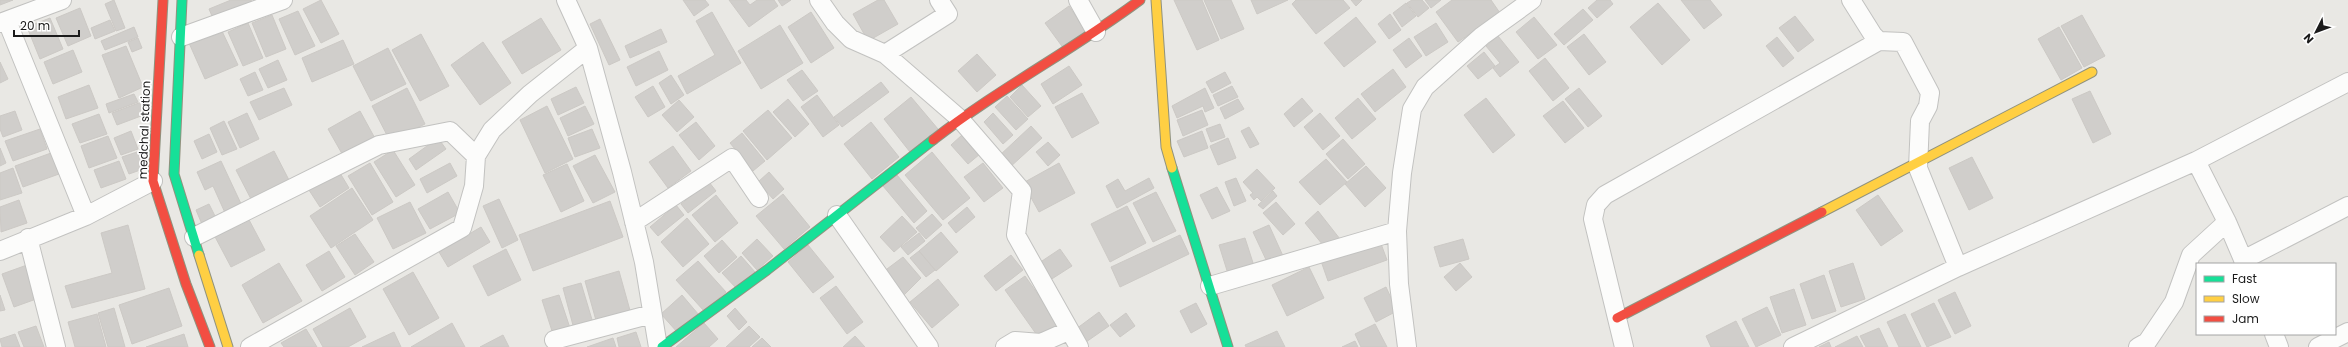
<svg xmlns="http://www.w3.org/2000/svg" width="2348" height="347" viewBox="0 0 2348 347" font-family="Poppins,sans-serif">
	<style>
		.building { fill: #d0cecb; stroke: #ccc9c5 }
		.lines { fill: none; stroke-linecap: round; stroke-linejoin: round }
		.street-casing { stroke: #c2c2c0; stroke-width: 20 }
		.fast-casing { stroke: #90927e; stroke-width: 11 }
		.slow-casing { stroke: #90927e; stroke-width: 11 }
		.jam-casing { stroke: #90927e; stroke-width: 11 }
		.street { stroke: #fcfcfb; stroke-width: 18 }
		.fast { stroke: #16e098; stroke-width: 9 }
		.slow { stroke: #ffcf43; stroke-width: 9 }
		.jam { stroke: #f24e42; stroke-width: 9 }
		.labels { text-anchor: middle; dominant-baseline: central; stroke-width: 3.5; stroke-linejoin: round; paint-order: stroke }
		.street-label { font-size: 12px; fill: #1b1b1b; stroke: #fff }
	</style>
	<rect width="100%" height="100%" fill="#e9e8e4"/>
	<path class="building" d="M0,0h13l-13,5z
		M114,0l11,28 -9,3 -11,-27z
		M231,0h20l3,7 -39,16 -6,-14z
		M321,0l18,34 -18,9 -18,-34z
		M683,0h22l4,5 -15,11z
		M729,0h17l4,5 7,-5h17l4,6 -29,21z
		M778,0h13l-9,6z
		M878,0h6l14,24 -30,17 -15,-27z
		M1174,0h28l17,40 -22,10z
		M1204,0h27l13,29 -23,10z
		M1251,0h37l-31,14z
		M1296,0h47l7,8 -34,26 -24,-30z
		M1351,0h11l-6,6z
		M1412,0h10l7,8 -11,9 -11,-14z
		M1425,0h16l-10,8z
		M1452,0h39l9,13 -42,29 -22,-30z
		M1597,0h13l3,4 -16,14 -9,-10z
		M1681,0h29l12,15 -18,14z
		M1406,3l10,13 -14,11 -9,-14z
		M1658,3l32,37 -28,25 -32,-38z
		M1069,6l18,27 -23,16 -19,-26z
		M80,8l11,28 -23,10 -12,-28z
		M1583,9l10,11 -29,25 -10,-11z
		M298,11l17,35 -20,9 -16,-36z
		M712,12l29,51 -54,31 -9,-18 37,-21 -19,-34z
		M811,12l23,36 -23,15 -23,-36z
		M1390,14l11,16 -12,9 -11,-15z
		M272,15l14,34 -20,8 -14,-34z
		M2082,15l23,41 -21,11 -23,-41z
		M1795,16l19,24 -16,12 -19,-24z
		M1356,17l20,25 -32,25 -20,-24z
		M1534,17l23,28 -19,14 -22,-27z
		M50,18l13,31 -23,10 -13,-32z
		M541,18l20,32 -39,24 -20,-32z
		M600,19l20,41 -11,5 -19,-41z
		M110,20l5,11 -20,8 -4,-11z
		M248,23l15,35 -20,8 -15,-34z
		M1436,23l12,19 -22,14 -12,-19z
		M780,25l23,38 -42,26 -23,-38z
		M134,27l4,10 -33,13 -4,-9z
		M2059,27l23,41 -21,12 -23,-41z
		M221,29l17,36 -33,14 -16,-36z
		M661,29l6,13 -37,16 -5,-12z
		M421,34l28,52 -29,15 -28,-51z
		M1584,34l22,28 -17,13 -22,-28z
		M1498,36l21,26 -19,15 -7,-9 7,-5 -14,-17z
		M1777,37l17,21 -11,9 -17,-21z
		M138,38l4,10 -10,4 -4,-10z
		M1409,38l13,18 -16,12 -13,-18z
		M343,40l11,24 -42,18 -10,-24z
		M483,42l28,41 -31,22 -29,-40z
		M126,46l17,41 -24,11 -17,-43z
		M388,48l18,36 -35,17 -18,-35z
		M73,50l9,22 -29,12 -9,-22z
		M659,51l9,19 -32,16 -9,-19z
		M1484,52l11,14 -17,13 -11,-13z
		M977,54l19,21 -19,17 -19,-21z
		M1545,58l24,30 -16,13 -24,-30z
		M278,60l9,20 -19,8 -9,-19z
		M0,62l8,17 -8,4z
		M1069,66l13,19 -29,19 -12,-20z
		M1393,69l13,18 -31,25 -14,-18z
		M802,70l16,21 -15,10 -16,-21z
		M255,72l8,18 -15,6 -8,-17z
		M1225,72l6,11 -19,10 -6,-11z
		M671,75l13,20 -13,9 -12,-21z
		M881,82l8,10 -47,35 -8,-10z
		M89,85l9,23 -32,11 -8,-22z
		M1022,85l19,21 -13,11 -18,-20z
		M653,86l12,21 -17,10 -13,-20z
		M1232,86l6,11 -20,9 -5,-11z
		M576,87l8,16 -26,12 -7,-16z
		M284,88l8,17 -33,15 -9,-18z
		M407,88l18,36 -35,17 -18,-35z
		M1205,88l9,20 -9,4 -2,-6 -26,12 -5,-12z
		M1579,88l23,28 -14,11 -23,-28z
		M2090,91l21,43 -18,9 -21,-44z
		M1082,93l17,30 -27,15 -17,-31z
		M134,94l4,8 -29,11 -3,-9z
		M817,95l22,30 -16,12 -22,-30z
		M1007,96l21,23 -12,11 -21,-23z
		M911,97l27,32 -28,23 -26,-33z
		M1302,98l11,13 -19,16 -10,-13z
		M1358,98l18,21 -24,20 -17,-21z
		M1486,98l29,37 -22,18 -29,-38z
		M788,99l21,25 -14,13 -22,-25z
		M1238,99l6,10 -19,10 -5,-11z
		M679,100l15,17 -17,15 -15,-17z
		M144,101l5,12 -32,12 -5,-12z
		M1563,101l21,27 -19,15 -22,-27z
		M547,106l26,53 -28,14 -25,-53z
		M585,106l9,18 -26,12 -8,-18z
		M768,110l24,28 -25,22 -24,-29z
		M1202,110l6,15 -25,11 -6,-16z
		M15,111l7,19 -19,7 -3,-8v-13z
		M360,111l17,31 -32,17 -17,-30z
		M247,113l12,26 -19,9 -12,-26z
		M993,113l20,22 -10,9 -19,-22z
		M1320,113l20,23 -17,14 -19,-23z
		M99,114l8,20 -27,9 -8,-19z
		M224,121l13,28 -15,6 -12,-27z
		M696,122l19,24 -16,14 -20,-25z
		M871,122l28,35 -27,22 -28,-35z
		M1220,124l5,13 -14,5 -5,-13z
		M1031,126l11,12 -33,30 -10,-12z
		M1249,127l10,17 -9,4 -9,-17z
		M40,129l7,20 -34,12 -8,-20z
		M592,129l8,19 -25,9 -7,-19z
		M131,131l7,18 -17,6 -7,-17z
		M1202,131l6,17 -24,9 -7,-16z
		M742,133l23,28 -12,10 -23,-28z
		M209,134l8,18 -15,7 -8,-18z
		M962,135l18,19 -12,10 -17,-19z
		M108,136l9,22 -28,10 -8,-22z
		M438,138l8,11 -30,21 -7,-11z
		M1228,138l8,20 -18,7 -8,-19z
		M1343,139l22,25 -17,15 -22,-25z
		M1048,142l12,13 -12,11 -12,-14z
		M673,146l18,25 -23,17 -19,-26z
		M0,148l6,15 -6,3z
		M393,150l22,35 -19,12 -22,-35z
		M140,151l6,17 -17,6 -7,-17z
		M274,151l16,31 -38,19 -16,-31z
		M932,152l38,46 -27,22 -38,-45z
		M51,153l8,21 -36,13 -8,-21z
		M595,155l20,37 -22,11 -20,-37z
		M1972,157l21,41 -24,12 -20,-42z
		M1326,159l21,23 -27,23 -21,-23z
		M119,161l7,18 -25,9 -7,-18z
		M221,161l22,47 -17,7 -13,-29 -8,4 -8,-18z
		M370,163l23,39 -21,13 -24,-39z
		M450,163l7,13 -30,17 -7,-14z
		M983,163l20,25 -19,14 -20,-25z
		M1059,163l16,30 -36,19 -16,-29z
		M567,164l17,37 -23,11 -18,-37z
		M1366,166l20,22 -21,19 -20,-23z
		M13,168l9,25 -22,7v-27z
		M337,168l12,20 -29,19 -13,-20z
		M1257,169l18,19 -14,13 -4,-4 -3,3 -4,-5 3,-2 -10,-11z
		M769,172l15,17 -11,10 -15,-17z
		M897,175l30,36 -13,12 -31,-37z
		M1149,178l5,10 -37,20 -11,-22 12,-7 7,12z
		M1236,178l10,23 -12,5 -9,-24z
		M709,182l7,9 -28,22 -7,-9z
		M1217,187l13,24 -18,8 -12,-24z
		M352,188l21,32 -42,28 -21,-32z
		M1273,191l4,5 -14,13 -5,-4z
		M448,192l12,21 -30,16 -12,-20z
		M1156,192l20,39 -23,11 -20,-39z
		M783,194l27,33 -26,22 -28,-33z
		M716,195l22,28 -23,19 -23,-27z
		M1878,195l25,36 -22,15 -25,-36z
		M499,199l19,41 -16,8 -19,-42z
		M19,200l8,23 -26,9 -1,-25z
		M610,201l13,36 -90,34 -14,-36z
		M410,202l16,31 -33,16 -16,-31z
		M1276,202l19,22 -12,11 -20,-22z
		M209,204l9,18 -14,7 -8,-19z
		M676,205l8,10 -26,21 -8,-9z
		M1127,206l19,37 -36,19 -19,-38z
		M967,207l8,10 -19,16 -8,-10z
		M1318,211l22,28 -13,11 -22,-27z
		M932,214l10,11 -16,14 -10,-11z
		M247,216l18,34 -34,17 -18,-34z
		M902,216l15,16 -23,20 -14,-15z
		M687,218l22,26 -26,23 -22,-25z
		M128,225l17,64 -73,19 -7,-22 47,-13 -11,-40z
		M1269,225l14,31 -15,8 -15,-32z
		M481,227l9,15 -42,25 -9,-15z
		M941,232l17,20 -22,19 -17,-20z
		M919,233l6,8 -17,14 -7,-8z
		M355,234l19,28 -19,13 -19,-29z
		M1180,235l9,19 -69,33 -9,-20z
		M1245,238l10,31 -26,8 -10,-32z
		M757,239l16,17 -16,14 -15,-17z
		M1463,239l6,20 -29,8 -6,-20z
		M722,240l15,17 -18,16 -15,-17z
		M1380,241l7,19 -59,21 -7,-20z
		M808,245l26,32 -21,16 -25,-31z
		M506,249l15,31 -33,16 -15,-30z
		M1060,249l12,17 -25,16 -11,-17z
		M329,251l16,26 -23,14 -16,-26z
		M919,251l16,19 -9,7 -16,-19z
		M1011,255l12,15 -27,21 -12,-15z
		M741,256l14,16 -18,17 -15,-16z
		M903,257l18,21 -19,19 -19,-25z
		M698,261l28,31 -22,19 -28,-31z
		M279,263l23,38 -39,22 -21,-38z
		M1460,263l12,14 -16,14 -12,-14z
		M1853,263l12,36 -24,8 -12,-36z
		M27,265l12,33 -25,9 -12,-33z
		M1309,267l15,31 -37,18 -15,-31z
		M619,271l12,43 -34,10 -12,-43z
		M413,272l26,46 -30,17 -26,-46z
		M1824,275l12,36 -24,8 -12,-35z
		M1025,276l34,48 -20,14 -34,-48z
		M938,279l21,26 -27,23 -22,-26z
		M581,283l12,40 -19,6 -11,-41z
		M836,286l27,36 -16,12 -27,-36z
		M1386,287l11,24 -21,11 -12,-24z
		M169,288l13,38 -50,18 -13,-39z
		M1794,289l12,36 -24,8 -12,-36z
		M1955,292l16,34 -16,8 -17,-34z
		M0,295l5,15 -5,1z
		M559,295l11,33 -17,6 -11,-34z
		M682,295l17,20 -21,18 -17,-19z
		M1196,303l11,21 -16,9 -11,-22z
		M1934,303l17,34 -24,10 -16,-33z
		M1767,307l14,28 -25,12 -14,-28z
		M114,308l11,39h-17l-10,-34z
		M350,308l16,29 -18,10h-25l-10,-18z
		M735,308l12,14 -8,8 -12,-14z
		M1099,312l10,14 -23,16 -10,-13z
		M1126,313l9,13 -15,11 -10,-12z
		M97,314l9,33h-31l-7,-25z
		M1905,314l16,33h-22l-12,-25z
		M1736,321l13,26h-38l-5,-11z
		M452,323l13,24h-54z
		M704,323l14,16 -9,8h-33z
		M1375,324l12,23h-26l-6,-13z
		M36,326l8,21h-20l-6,-15z
		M749,326l11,11 -11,10h-23z
		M1879,328l9,19h-22l-6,-11z
		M306,329l11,18h-33l-3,-4z
		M1277,331l8,16h-39l-1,-2z
		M394,332l7,15h-39z
		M636,332l5,15h-22l-2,-9z
		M15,334l5,13h-18l-2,-8z
		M184,334l4,13h-42z
		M503,335l6,12h-29z
		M855,336l10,11h-22z
		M1857,336l6,11h-28z
		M613,338l3,9h-29z
		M762,338l9,9h-19z
		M1355,341l3,6h-16z
		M1829,342l2,5h-12z"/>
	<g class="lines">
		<defs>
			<path id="street" d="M566,0l22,48 34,124 22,90 14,85
				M819,0l16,23 16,16 34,15 75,65 62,72 -6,44 63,112
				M1078,0l18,32
				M7,21l79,195
				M0,23l62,-23
				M181,37l102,-37
				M885,54l63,-40 -9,-14
				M2196,161l152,-79
				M837,215l92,132
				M634,222l98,-64 27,40
				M194,237l185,-92 71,-14 26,25
				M28,238l28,109
				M0,251l86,-35 67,-35
				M2243,260l105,-54
				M1958,267l238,-106 31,61 18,42
				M1210,286l187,-55
				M2274,334l5,13
				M554,340l98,-26
				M250,347l212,-119 12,-42 2,-30 16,-26 38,-36 58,-46
				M1005,347l10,-6 26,2 27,-12
				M1407,347l-8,-63 -2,-53 5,-58 10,-64 13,-22 57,-51 50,-36
				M1624,347l-31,-128 3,-14 9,-10 274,-154
				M1793,347l165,-80 -40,-99 2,-47 8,-15 2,-13 -27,-51 -24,-1 -6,-6 -22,-35
				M2138,347l9,-5 27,-40 17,-47 36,-33
				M2318,347l30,-15"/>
			<path id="fast" d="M182,0l-8,174 25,81
				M1172,168l56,179
				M662,347l105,-77 166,-130"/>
			<path id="slow" d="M1156,0l10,147 6,21
				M1822,212l270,-140
				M199,255l29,92"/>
			<path id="jam" d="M163,0l-10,181 33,103 24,63
				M933,140c65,-51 140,-90 207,-140
				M1617,318l205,-106"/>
		</defs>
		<use href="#street" class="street-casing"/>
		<use href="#fast" class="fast-casing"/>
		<use href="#slow" class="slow-casing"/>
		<use href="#jam" class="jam-casing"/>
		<use href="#street" class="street"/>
		<use href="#fast" class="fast"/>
		<use href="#slow" class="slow"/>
		<use href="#jam" class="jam"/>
	</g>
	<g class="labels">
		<g class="street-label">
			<text transform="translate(144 130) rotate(-88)">medchal station</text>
		</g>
	</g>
	<rect x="2196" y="263" width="140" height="72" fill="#ffffff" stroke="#a4a4a4"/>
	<rect x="2204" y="276" width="20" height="6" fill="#16e098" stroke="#a4a4a4"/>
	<text x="2232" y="283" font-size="12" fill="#1b1b1b">Fast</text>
	<rect x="2204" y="296" width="20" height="6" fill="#ffcf43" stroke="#a4a4a4"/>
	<text x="2232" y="303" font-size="12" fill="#1b1b1b">Slow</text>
	<rect x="2204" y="316" width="20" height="6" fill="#f24e42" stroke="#a4a4a4"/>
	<text x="2232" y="323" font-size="12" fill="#1b1b1b">Jam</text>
	<g transform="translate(2316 32) rotate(228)" stroke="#ffffff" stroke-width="3" paint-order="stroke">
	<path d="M0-3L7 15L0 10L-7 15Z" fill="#1b1b1b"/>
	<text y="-6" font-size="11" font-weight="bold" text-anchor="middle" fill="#1b1b1b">N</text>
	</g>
	<path d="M14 30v6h65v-6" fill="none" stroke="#1b1b1b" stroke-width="2"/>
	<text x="20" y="30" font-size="12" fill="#1b1b1b" stroke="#ffffff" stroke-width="3" paint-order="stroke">20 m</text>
</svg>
